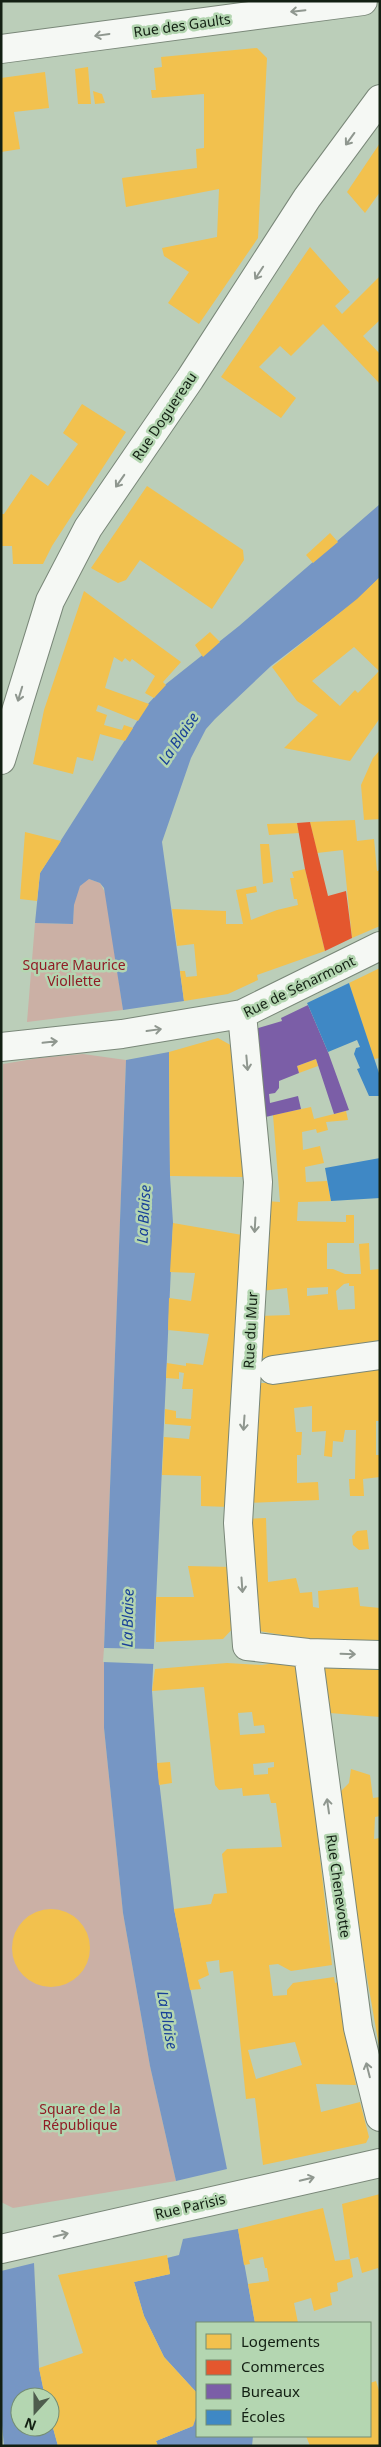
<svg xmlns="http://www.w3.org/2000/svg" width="381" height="2447" viewBox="0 0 381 2447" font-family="'Noto Sans',sans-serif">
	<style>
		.green { fill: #cbb0a5 }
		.water { fill: #7696c4 }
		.pier { fill: #bbceb9 }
		.homes { fill: #f2c14e; fill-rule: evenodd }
		.shops { fill: #e4572e }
		.offices { fill: #7b5ea7 }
		.schools { fill: #3f88c5 }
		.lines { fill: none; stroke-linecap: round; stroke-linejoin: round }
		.street-casing { stroke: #798778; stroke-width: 30 }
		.secondary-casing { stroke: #798778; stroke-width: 30 }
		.street { stroke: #f5f8f4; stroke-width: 28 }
		.secondary { stroke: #f5f8f4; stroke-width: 28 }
		.oneway { stroke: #8f978f }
		.labels { text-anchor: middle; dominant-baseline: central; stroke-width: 5; stroke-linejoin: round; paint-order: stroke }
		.street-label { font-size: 14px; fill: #132013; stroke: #b4d6b1 }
		.park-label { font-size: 14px; fill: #901c25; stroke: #b4d6b1 }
		.water-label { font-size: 15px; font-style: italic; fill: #184098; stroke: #b4d6b1 }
	</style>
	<rect width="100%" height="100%" fill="#bbceb9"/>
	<path class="green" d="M89,879l11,4 6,11 17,116 -96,12 8,-99 38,1c1,-15 -1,-39 16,-45z
		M83,1054l43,6 -22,588v80l19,185 27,153 26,115 -163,27 -12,-6 2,-1138 36,-6z"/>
	<path class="water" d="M380,504v73l-23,23 -86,66 -56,53 -9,10 -15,29 -29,84 22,159 -61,9 -19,-122 -4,-5 -11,-4 -9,7 -6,19 -1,19 -38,-1 5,-50 108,-169 18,-20 73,-58z
		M169,1052l1,124 3,47 -21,468 5,72 17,146 53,260 -51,12 -26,-115 -27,-153 -19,-185v-80l22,-588z
		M238,2229l17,94h-58v70l-33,-36 -20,-41 -10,-34 36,-8 -3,-16 12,-3 4,-16z
		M34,2263l5,105 6,29h-25v30h30v-10l8,29h-54l-3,-32v-143z
		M197,2406v30h56l-1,10h-94l-2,-5 37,-15z"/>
	<path class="pier" d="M104,1648l51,1v15l-52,-2z"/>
	<path class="homes" d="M257,48l10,10 -9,180 -59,86 -31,-21 21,-31 -25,-16 -2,-8 55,-11 2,-48 -93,18 -4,-29 75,-10 -1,-19 8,-1v-54l-52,4 -1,-8h5l-2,-22 8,-1 -1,-10z
		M88,67l3,37h-13l-3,-35z
		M45,72l4,36 -35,4 6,37 -19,3v-74z
		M93,91l9,3 3,9 -10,1z
		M380,143v49l-15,21 -18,-21z
		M310,247l40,45 -15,14 7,8 38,-38v44l-17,16 17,18v30l-57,-60 -32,32 -11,-10 -21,21 37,31 -15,20 -60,-41z
		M82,404l44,28 -74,114 -9,18h-30l-1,-18h-11v-32h3l27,-40 17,12 30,-42 -15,-11z
		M147,486l96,64 1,10 -32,49 -72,-49 -14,20 -8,3 -27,-15z
		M330,533l8,9 -25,21 -7,-8z
		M380,577v141l-30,43 -66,-13 34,-33 -21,-14 -25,-34 85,-68zM354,647l25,24 -21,22 -3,-3 -15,16 -28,-25z
		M84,591l97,71 -18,20 3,3 -12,13 -9,-5 10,-17 -23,-17 -2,3 -5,-4 -3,4 -8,-5 -9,31 44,16 -11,17 -40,-16 -2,6 11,4 -3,10 18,5 2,-5 9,3 -8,13 -25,-7 -7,27 -16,-4 -4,17 -40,-10 11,-54z
		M210,632l10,10 -17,15 -8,-12z
		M380,750v69l-16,1 -3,-35 12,-27z
		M355,820l2,21 17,-2 3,32 3,-1v56l-28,12 -9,-88 -26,3 -7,-31z
		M297,823l2,10 -30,2 -2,-11z
		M25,832l36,9 -21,32 -3,28 -17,-2z
		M260,844h9l4,38 -10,2z
		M305,869l20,82 -68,24 1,5 -30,14 -44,7 -4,-30h5l1,6 11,-1 -3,-32 -17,2 -5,-37 54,2v13h17l-7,-34 20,-4 1,6 -11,2 5,26 26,-10 21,-5 -1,-6h-3l-4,-21h4l-2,-6z
		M380,968v90l-6,1 -25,-76z
		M218,1038l16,9 12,130 -76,-1 -1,-124z
		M316,1059l2,7 -19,7 -2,-7z
		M311,1107l3,12 32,-8 2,9 -22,2 2,8 -11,3 -1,-4 -14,3 1,18 17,-4 4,17 -19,4 1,15 21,-1 4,20 -33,1 -1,19 49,1v-7h8v28h-27v26h6l12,5h16l-2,-30 10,-1 1,27 10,-1v71l-49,9 -75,10 3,-43 31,-1 -3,-27 -26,3 5,-90 14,1 -7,-87zM349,1283v3h5l1,23 -17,1 -2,-19 8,-7zM328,1287v7l-21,2v-8z
		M173,1223l75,13 -19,271 -28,-1v-30l-39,-1 2,-38 25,2 2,-13 -26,-2v-15l11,2v7l15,1 2,-30h-11l2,-16 -5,-1v7l-13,-1 1,-15 19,3v-3l17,2 6,-31 -41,-4 1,-32 22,3 4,-28 -25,-1z
		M380,1366v55h-4v34h4v22l-17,2 1,17h-14l-1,-17h6l1,-49h-11l-2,12 -10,-1 -1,16 -8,-1 2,-25 -14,1v-26l-18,2 2,24h6l-1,23h-4v28l21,-1 1,18 -73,3 8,-120h23l98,-13v-3z
		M266,1518l2,64 28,-4 4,15 12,-1 1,15 6,1 -1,-17 40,-4 2,19 20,2v33l-45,3 -76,-13 -13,-112z
		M367,1530l2,19 -10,1 -6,-5 -1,-9 5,-5z
		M188,1566l44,1 4,58 -13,14 -67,3v-45h38z
		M298,1660l34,305 -41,6 -13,-7 -9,1 4,31 14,-1v-5l6,-7 41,-6 1,6 3,-1 18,103 -40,-1 5,28 39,-10 9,35 -3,6 -103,22 -8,-67 -9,1 -13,-128 -13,2 -1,-13 -13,2 3,13 -11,5 3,9 -11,1 -16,-81 37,-5 3,-10 13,-1 -5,-39 5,-5 55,-2 -6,-44h-5l-2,-9 -26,2 -1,-8 -23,2 -4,-5 -11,-98 -52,4 3,-22 72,-6 35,2zM252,1712l2,14 10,-1 1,8 -25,2 -2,-22zM274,1762v5l-6,1v6l-14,1 -1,-11zM295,2042l7,23 -46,14 -8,-29z
		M324,1668l56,2v47l-50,-4z
		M170,1762l2,21 -13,2 -2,-22z
		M351,1769l19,6 3,23 7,-1v19l-5,1 -1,22 6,-1v214l-23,-132 -17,-128 9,-9z
		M12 1948a39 39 0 1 1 78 0a39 39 0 1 1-78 0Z
		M380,2194v79l-2,-5 -16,5 -4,-16 -8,2 -8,-55z
		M323,2208l12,53 15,-2 3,18 -16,6 1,8 -8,2 2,12 -18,6 -3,-13 -17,5 4,20h-43l-7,-39 21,-3 -2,-13h-2l-2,-11 -14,3 1,4 -6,1 -6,-36z
		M167,2255l3,19 -36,8 10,34 20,41 33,36v22l-4,11 -37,15 2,5h-100l-8,-29v-20h-5l-6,-29 44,-15 -25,-78z
		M376,2381l4,13v52h-70l-4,-10h64v-53z"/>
	<path class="shops" d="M310,822l18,74 18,-5 6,47 -27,13 -20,-82 -8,-46z"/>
	<path class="offices" d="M308,1005l20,47 21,58 -15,4 -18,-55 -19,7 2,7 -20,8v7l-4,5 -6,1 1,9 28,-7 3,13 -40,9 -6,-89 27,-8 -1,-3z"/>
	<path class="schools" d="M349,983l31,93v20h-11l-12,-27 3,-1 -6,-14 2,-6 4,-1 -3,-7 -29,12 -20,-47 -1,-2z
		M380,1158v40l-49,3 -6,-33z"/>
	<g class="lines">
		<defs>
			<path id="street" d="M242,1014l16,168 -20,341 9,123 61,7 72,2
				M1,1047l121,-13 120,-20 138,-68
				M273,1370l107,-15
				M308,1653l50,375 22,89"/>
			<path id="secondary" d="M1,49l362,-48
				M1,760l49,-159 38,-73 102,-149 117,-181 73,-99
				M1,2249l379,-86"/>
		</defs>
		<use href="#street" class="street-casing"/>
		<use href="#secondary" class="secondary-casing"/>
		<use href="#street" class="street"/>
		<use href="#secondary" class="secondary"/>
	</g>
	<defs><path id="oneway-shaft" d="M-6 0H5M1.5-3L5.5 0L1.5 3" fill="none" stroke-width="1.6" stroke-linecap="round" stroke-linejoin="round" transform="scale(1.25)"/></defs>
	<g class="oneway">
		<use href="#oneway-shaft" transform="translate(298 11) rotate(174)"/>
		<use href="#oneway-shaft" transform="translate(102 35) rotate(172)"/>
		<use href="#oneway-shaft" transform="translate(350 139) rotate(126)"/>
		<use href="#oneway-shaft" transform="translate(259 273) rotate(123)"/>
		<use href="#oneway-shaft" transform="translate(120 481) rotate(125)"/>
		<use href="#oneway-shaft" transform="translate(20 694) rotate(107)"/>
		<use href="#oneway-shaft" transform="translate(154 1030) rotate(-8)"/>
		<use href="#oneway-shaft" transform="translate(50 1042) rotate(-6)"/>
		<use href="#oneway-shaft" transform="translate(247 1063) rotate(85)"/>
		<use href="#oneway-shaft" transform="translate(255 1225) rotate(93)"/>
		<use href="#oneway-shaft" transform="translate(244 1423) rotate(94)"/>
		<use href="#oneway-shaft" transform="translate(242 1585) rotate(86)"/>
		<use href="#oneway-shaft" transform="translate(348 1654) rotate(2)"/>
		<use href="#oneway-shaft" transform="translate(328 1806) rotate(-98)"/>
		<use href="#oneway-shaft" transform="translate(368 2070) rotate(-104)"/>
		<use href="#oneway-shaft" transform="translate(307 2179) rotate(-13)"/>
		<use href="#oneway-shaft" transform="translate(61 2235) rotate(-13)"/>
	</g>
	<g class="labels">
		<g class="street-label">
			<text transform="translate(182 25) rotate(-8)">Rue des Gaults</text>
			<text transform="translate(164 416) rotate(-56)">Rue Doguereau</text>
			<text transform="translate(299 986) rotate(-26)">Rue de Sénarmont</text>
			<text transform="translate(250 1330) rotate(-87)">Rue du Mur</text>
			<text transform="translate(339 1886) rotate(82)">Rue Chenevotte</text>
			<text transform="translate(190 2206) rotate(-13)">Rue Parisis</text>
		</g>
		<g class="park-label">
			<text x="74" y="964">Square Maurice<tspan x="74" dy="16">Viollette</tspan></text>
			<text x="80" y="2108">Square de la<tspan x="80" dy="16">République</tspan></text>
		</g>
		<g class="water-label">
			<text transform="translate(178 738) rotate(-56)">La Blaise</text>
			<text transform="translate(143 1214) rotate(-87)">La Blaise</text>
			<text transform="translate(127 1618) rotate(-89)">La Blaise</text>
			<text transform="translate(168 2020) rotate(80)">La Blaise</text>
		</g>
	</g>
	<rect width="381" height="2447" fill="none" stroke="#132013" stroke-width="5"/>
	<rect x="196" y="2322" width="175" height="115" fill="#b4d6b1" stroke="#748d72"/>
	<rect x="206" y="2334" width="25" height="15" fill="#f2c14e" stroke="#748d72"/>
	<text x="241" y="2347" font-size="15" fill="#132013">Logements</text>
	<rect x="206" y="2360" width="25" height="15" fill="#e4572e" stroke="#748d72"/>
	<text x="241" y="2372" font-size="15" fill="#132013">Commerces</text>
	<rect x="206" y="2384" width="25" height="15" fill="#7b5ea7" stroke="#748d72"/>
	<text x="241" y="2397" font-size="15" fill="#132013">Bureaux</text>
	<rect x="206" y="2410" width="25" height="15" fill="#3f88c5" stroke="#748d72"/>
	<text x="241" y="2422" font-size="15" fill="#132013">Écoles</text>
	<g transform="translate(35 2412) rotate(201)"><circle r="24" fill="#b4d6b1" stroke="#748d72"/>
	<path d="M0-4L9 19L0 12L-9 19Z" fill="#4e5d4d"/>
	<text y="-8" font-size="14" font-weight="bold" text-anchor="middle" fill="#132013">N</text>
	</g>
</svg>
